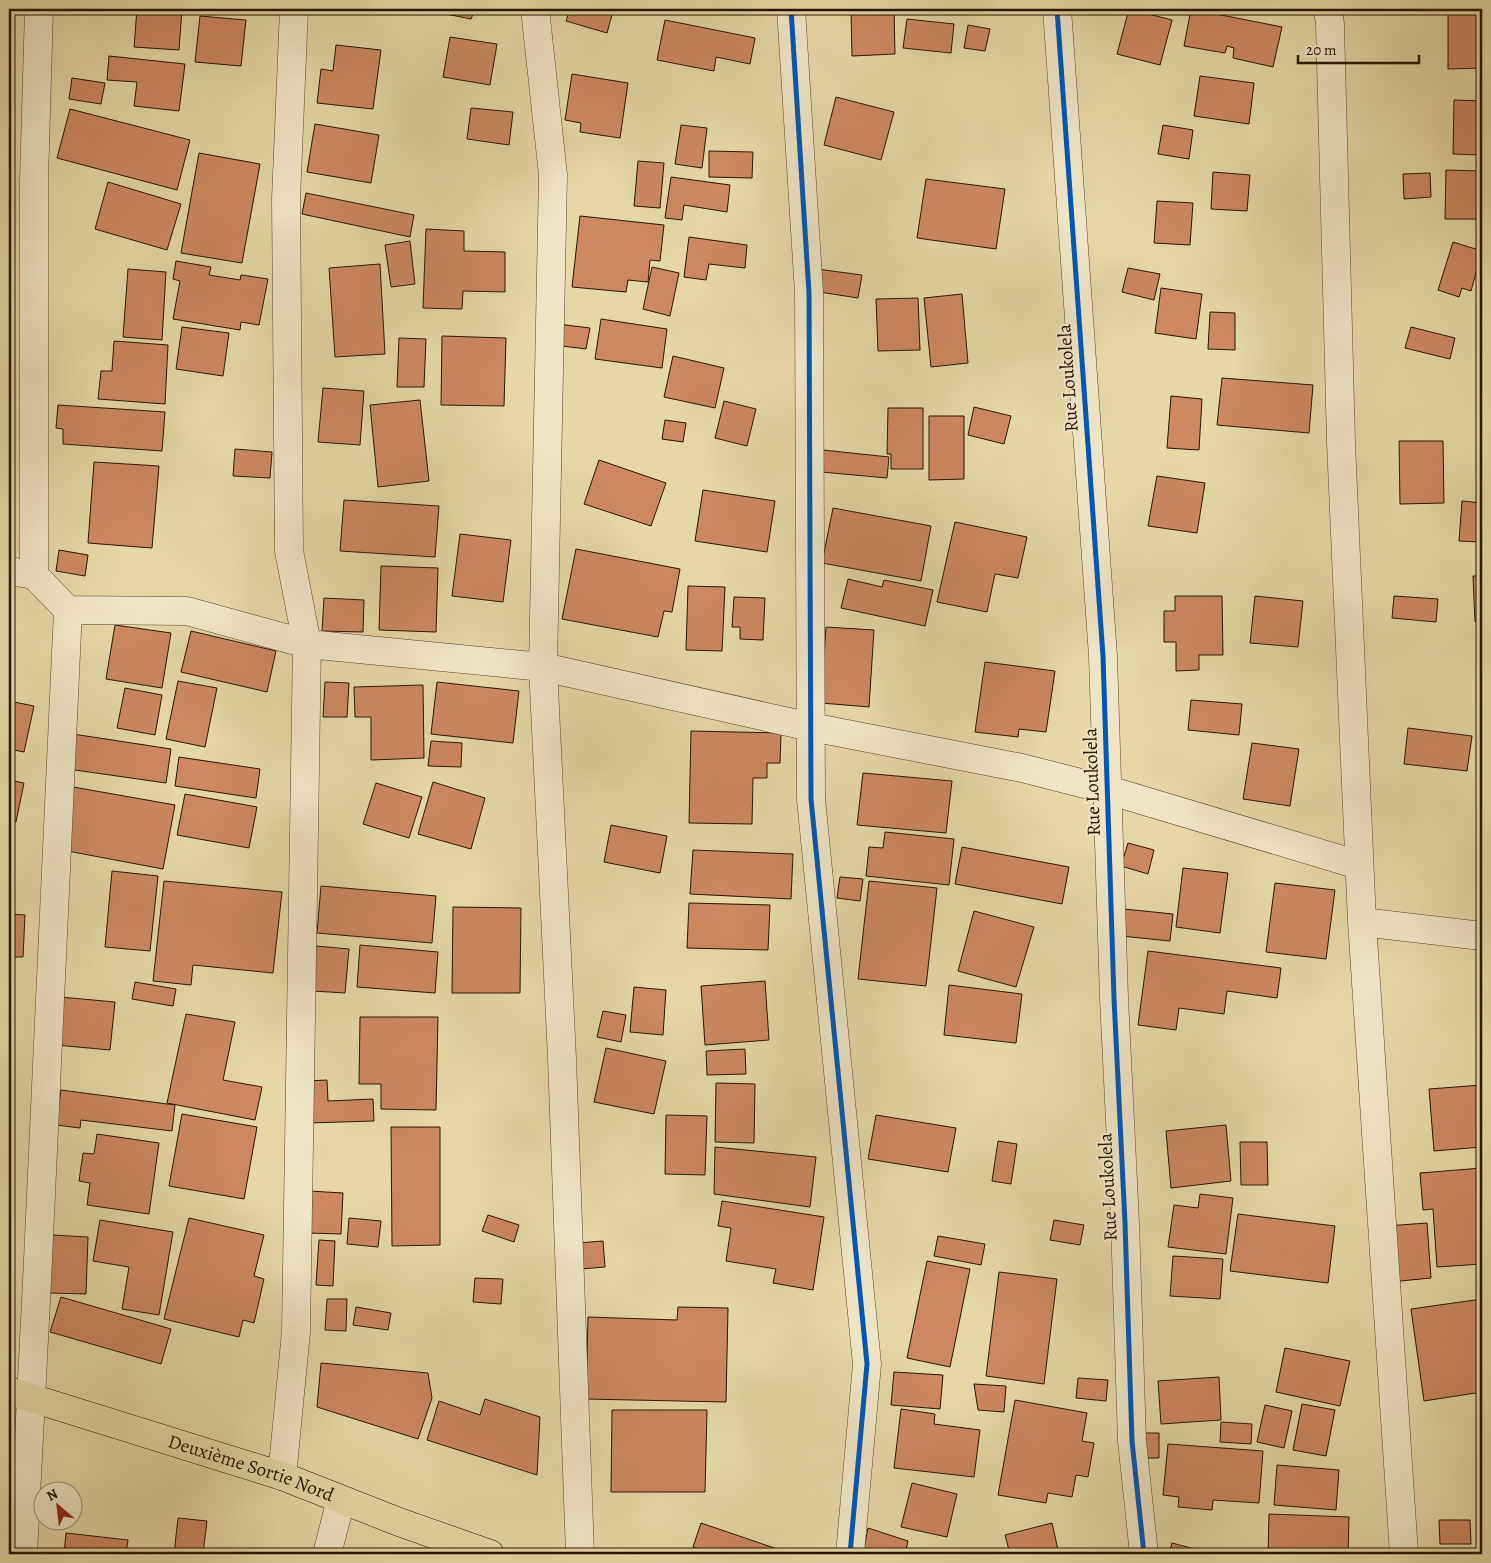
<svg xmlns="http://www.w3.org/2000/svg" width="1491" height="1563" viewBox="0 0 1491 1563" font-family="Alegreya,serif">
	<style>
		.building { fill: #cb8861; stroke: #281301 }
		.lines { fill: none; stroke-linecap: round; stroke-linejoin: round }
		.minor-casing { stroke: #58442a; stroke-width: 29 }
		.primary-casing { stroke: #281301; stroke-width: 29 }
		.minor { stroke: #efe5c5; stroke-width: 28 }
		.primary { stroke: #e6d7a6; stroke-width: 28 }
		.cycleway-casing { stroke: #efe5c5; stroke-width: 8 }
		.cycleway { stroke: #0057b8; stroke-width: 5 }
		.labels { text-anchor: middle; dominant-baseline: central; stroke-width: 4; stroke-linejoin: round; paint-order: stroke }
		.street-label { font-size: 19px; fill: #281301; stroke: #efe5c5 }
	</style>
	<rect width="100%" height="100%" fill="#e6d7a6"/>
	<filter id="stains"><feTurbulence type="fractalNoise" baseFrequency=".004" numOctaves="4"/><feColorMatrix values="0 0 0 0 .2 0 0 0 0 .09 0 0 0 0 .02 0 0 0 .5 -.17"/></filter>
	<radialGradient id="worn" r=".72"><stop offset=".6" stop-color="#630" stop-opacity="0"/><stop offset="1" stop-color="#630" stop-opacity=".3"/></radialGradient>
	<path class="building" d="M137,9h45l-3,41 -45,-3z
		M421,9h54l-4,10z
		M570,9h34l9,2 -6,22 -41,-12z
		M851,9h43l1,45 -43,2z
		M1129,9l43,11 -12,45 -43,-11z
		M1191,9l91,18 -9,40 -40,-9 1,-10 -7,-2 -2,7 -41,-7z
		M1448,11h34v57l-34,1z
		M200,16l46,4 -5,46 -46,-4z
		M907,19l47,5 -3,29 -48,-5z
		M665,20l90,18 -5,26 -34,-7 -2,14 -57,-11z
		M968,25l22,4 -5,22 -21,-3z
		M450,37l47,7 -7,41 -47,-8z
		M336,45l45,5 -8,59 -56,-6 4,-34 12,2z
		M109,56l76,8 -6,47 -45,-5 3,-24 -30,-2z
		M572,74l56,9 -8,55 -40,-6 1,-9 -16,-3z
		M1200,76l54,7 -5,41 -55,-8z
		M72,78l33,5 -4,21 -32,-5z
		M836,97l58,15 -13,48 -57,-15z
		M1454,100l28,1 -1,54 -28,-1z
		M471,108l42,4 -4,33 -42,-6z
		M70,109l120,31 -13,50 -120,-32z
		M315,124l64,11 -8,48 -64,-11z
		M681,125l26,3 -5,40 -27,-4z
		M1163,125l30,5 -4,29 -31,-5z
		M709,151l44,1 -1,26 -43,-1z
		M199,153l61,11 -18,99 -61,-10z
		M638,161l26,2 -4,45 -26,-2z
		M1446,170l35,1 -1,48h-35z
		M1213,172l37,3 -3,36 -36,-2z
		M1430,173l1,24 -27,2 -1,-25z
		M671,177l59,8 -3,27 -43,-7 -2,15 -17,-2z
		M926,179l79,10 -9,60 -79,-11z
		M108,182l73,22 -14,46 -72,-21z
		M306,193l108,22 -4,22 -108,-23z
		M1157,201l36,2 -3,42 -36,-2z
		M580,216l84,9 -4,36 -10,-1 -2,22 -20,-2 -2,12 -54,-5z
		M426,229l38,2v20l41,1v40l-42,-1 -1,18 -39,-1z
		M689,237l58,8 -2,23 -36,-4 -3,16 -22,-3z
		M410,241l5,43 -24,3 -6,-42z
		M1453,242l29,9 -11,40 -9,-3 -3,9 -21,-7z
		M176,261l35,6 -2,8 31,5 1,-5 27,4 -9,46 -18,-3 -1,8 -67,-11 7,-38 -7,-2z
		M380,264l5,90 -50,3 -6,-89z
		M652,267l27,6 -9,43 -27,-7z
		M1128,268l32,6 -6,26 -32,-8z
		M128,269l38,3 -4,68 -39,-3z
		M817,269l45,6 -4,23 -45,-7z
		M1161,288l41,6 -6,45 -41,-6z
		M962,294l6,69 -37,4 -7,-69z
		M918,298l2,52 -42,1 -2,-52z
		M1210,312l25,1v37l-27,-1z
		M601,319l66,10 -5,39 -67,-9z
		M558,324l32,4 -4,21 -32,-4z
		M182,327l47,6 -6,43 -47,-7z
		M1411,327l44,11 -5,21 -45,-11z
		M442,336l64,2 -2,68 -63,-1z
		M399,338l27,1 -2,48h-27z
		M114,341l54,4 -3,59 -67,-5 3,-28h11z
		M673,356l51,12 -9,40 -51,-11z
		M1222,378l91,7 -4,48 -92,-8z
		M323,388l41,3 -4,54 -42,-3z
		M1171,396l31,3 -3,51 -32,-2z
		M420,400l9,81 -51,6 -8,-82z
		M724,401l32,8 -9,37 -32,-8z
		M58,405l107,7 -3,39 -99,-7v-15l-7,-1z
		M974,407l37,9 -7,28 -36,-9z
		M888,408h35v61h-32v-15h-4z
		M929,416h35v63l-35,1z
		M665,420l21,3 -3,19 -21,-3z
		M1399,441h44l1,62 -44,1z
		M235,449l37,3 -2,26 -37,-2z
		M823,450l66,7 -2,21 -66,-6z
		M599,460l67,23 -15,43 -67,-22z
		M94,462l65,4 -7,82 -64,-5z
		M1157,476l48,7 -8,50 -49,-7z
		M703,490l72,11 -8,51 -72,-11z
		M344,500l95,6 -4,51 -95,-6z
		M1462,501l20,2v39l-23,-1z
		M833,508l98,18 -10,55 -99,-18z
		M955,522l72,15 -9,41 -23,-4 -8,38 -50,-10z
		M460,534l51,6 -8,62 -51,-6z
		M576,549l104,20 -8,43 -8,-1 -6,26 -96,-18z
		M59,550l29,5 -3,21 -29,-5z
		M381,566l57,2 -2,64 -57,-2z
		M1473,576h9v45l-7,1z
		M848,579l34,8 2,-7 49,10 -8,36 -84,-18z
		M688,586l37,1 -3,64 -36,-1z
		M1175,596h47l1,59h-24v15l-23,1v-29h-12v-31h11z
		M1255,596l48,5 -5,46 -48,-4z
		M1394,596l44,3 -2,23 -44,-4z
		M734,597l31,1 -2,42 -23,-1v-12h-8z
		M324,598l40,2 -1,32 -41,-1z
		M115,625l56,8 -9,55 -56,-9z
		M826,627l48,3 -5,77 -48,-4z
		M191,631l85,20 -9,41 -86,-20z
		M985,662l70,9 -9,61 -27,-3 -1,8 -43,-5z
		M178,681l39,7 -12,59 -39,-8z
		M325,682l24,1 -2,34h-24z
		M437,682l82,9 -6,52 -82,-9z
		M423,685l1,73 -53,2v-43h-16l-1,-30z
		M125,688l37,7 -7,40 -38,-7z
		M1191,700l51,4 -3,31 -51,-5z
		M9,701l25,5 -10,46 -15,-3z
		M1408,728l64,8 -5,35 -63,-7z
		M691,731l90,2 -1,30h-13v15h-14l-1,46 -63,-1z
		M73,734l98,15 -5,34 -98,-14z
		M431,741l31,2 -1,24 -33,-1z
		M1252,743l47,6 -9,57 -47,-7z
		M179,757l81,12 -4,29 -81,-12z
		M863,773l89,8 -6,52 -89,-8z
		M9,780l15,3 -8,39 -7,-2z
		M433,782l52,16 -14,51 -53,-15z
		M376,783l46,14 -13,41 -46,-14z
		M62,785l113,20 -12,64 -101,-19z
		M185,794l72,13 -8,41 -72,-13z
		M611,825l56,11 -7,37 -56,-11z
		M885,832l69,7 -5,46 -83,-9 3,-29 14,1z
		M1128,843l26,7 -6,24 -27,-8z
		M962,847l107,20 -7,37 -107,-20z
		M693,850l100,4 -2,45 -101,-5z
		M1183,868l45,5 -8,60 -44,-6z
		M112,871l46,5 -8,75 -45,-4z
		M840,877l23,2 -3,22 -23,-3z
		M164,881l118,11 -9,81 -80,-8 -2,20 -38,-4z
		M869,881l68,7 -11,98 -68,-7z
		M1275,883l60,7 -9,69 -60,-7z
		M321,886l115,10 -4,47 -115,-10z
		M689,903l81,2 -2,45 -81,-2z
		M453,907l68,1 -1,85h-68z
		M1124,909l49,5 -3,27 -49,-5z
		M974,911l60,16 -18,60 -58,-16z
		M9,914l16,1 -2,42h-14z
		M360,945l78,7 -3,41 -78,-6z
		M316,946l33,3 -4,44 -32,-2z
		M1148,951l133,17 -4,30 -50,-7 -3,23 -45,-6 -3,22 -38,-5z
		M1478,957h4v71z
		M765,981l4,59 -64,5 -4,-59z
		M135,982l41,7 -3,17 -41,-7z
		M949,985l73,9 -6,49 -72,-8z
		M634,987l32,3 -3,45 -33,-3z
		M60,997l55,5 -5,48 -54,-5z
		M603,1011l23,4 -5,27 -24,-5z
		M186,1014l49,8 -12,58 39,7 -7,33 -88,-17z
		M360,1017h78l-2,93 -55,-1v-25h-22z
		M606,1048l60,13 -12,53 -60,-12z
		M745,1049l1,25 -39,1 -1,-24z
		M327,1080l1,21 45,-2 1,22 -66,2 -1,-42z
		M716,1083l39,1 -1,59 -39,-1z
		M1482,1085v62l-48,4 -5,-62z
		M61,1090l114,15 -3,26 -91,-11 -1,8 -24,-3z
		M182,1114l75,13 -13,72 -75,-13z
		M666,1115l41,1 -2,59 -40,-1z
		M876,1115l80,13 -8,44 -80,-13z
		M1226,1125l5,56 -60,7 -5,-57z
		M391,1127h49v118l-48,1z
		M97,1134l62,9 -10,71 -62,-9 3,-22 -11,-2 4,-28 11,1z
		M998,1141l19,3 -6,40 -19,-3z
		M1240,1142h27l1,43h-27z
		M715,1147l101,10 -6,50 -96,-13z
		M9,1165l4,1 -3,20h-1z
		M1482,1168v96l-45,3 -4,-58 -10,1 -3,-37z
		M309,1191l34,2 -2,41 -33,-1z
		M1200,1194l33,4 -7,56 -58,-7 6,-42 24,3z
		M722,1201l102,16 -11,73 -40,-7 3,-14 -50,-8 5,-33 -13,-2z
		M1238,1214l97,12 -7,57 -98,-12z
		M488,1215l31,10 -5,17 -32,-11z
		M189,1218l75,17 -10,41 10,3 -10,44 -11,-3 -4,17 -75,-18z
		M349,1218l32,3 -3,26 -31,-3z
		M100,1220l73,12 -14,83 -37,-6 7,-42 -36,-6z
		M1054,1220l30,5 -4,20 -30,-5z
		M1427,1223l4,55 -41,4 -4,-56z
		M52,1235l36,2 -2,57 -36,-1z
		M938,1236l47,8 -4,21 -47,-9z
		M319,1240l16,1 -2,45 -17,-1z
		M603,1241l2,26 -25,2 -2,-26z
		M1173,1256l50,3 -3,40 -50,-3z
		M927,1261l43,8 -20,98 -43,-9z
		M999,1272l58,7 -13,105 -58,-8z
		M475,1278l28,1 -2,25 -28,-2z
		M61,1297l110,32 -10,35 -111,-32z
		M327,1299h20l-1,32 -21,-1z
		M1482,1299v93l-58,9 -13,-92z
		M356,1307l35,6 -3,17 -35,-5z
		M678,1307l50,1 -2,94 -140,-3 2,-82 89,3z
		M1285,1348l65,13 -10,45 -64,-14z
		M321,1363l107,10 4,25 -14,41 -101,-32z
		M894,1372l49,3 -3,34 -49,-4z
		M1219,1377l2,43 -60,4 -3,-43z
		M1078,1378l30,2 -2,21 -30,-3z
		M974,1384l32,2 -2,26 -26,-2z
		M485,1399l55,18 -3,58 -110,-35 12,-39 41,14z
		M1015,1400l72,13 -5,28 12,2 -6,34 -12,-2 -4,22 -24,-4 -2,10 -48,-8z
		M1302,1404l33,6 -9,46 -33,-6z
		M1265,1405l27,6 -8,37 -27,-6z
		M901,1409l34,5 -1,10 46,6 -6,47 -80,-9z
		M612,1410h95l-2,82h-94z
		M1221,1422l31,2 -1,20 -31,-2z
		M1137,1433h22v25h-21z
		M1168,1444l95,7 -4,52 -46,-3 -1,10 -34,-3 1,-10 -16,-2z
		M1277,1465l62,5 -3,40 -62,-5z
		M912,1483l45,11 -10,43 -46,-10z
		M1269,1514l80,3 -1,37h-80z
		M178,1518l29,3 -4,32 10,1h-39z
		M1439,1520h31l1,24h-31z
		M701,1523l91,31h-76l-23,-7z
		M1052,1523l7,31h-49l-5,-19z
		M868,1528l40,13 -3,13h-42z
		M66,1533l62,7 -2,14h-62z
		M1172,1543l42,11h-45z"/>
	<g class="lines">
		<defs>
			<path id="minor" d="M535,9l18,166 -10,492 19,391 18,496
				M791,9l18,284 2,506 56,565 -17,190
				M1057,9l46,647 11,342 11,225 7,218 12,113
				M1328,9l2,15 11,418 21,480 42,632
				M9,571l25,4 34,35 119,1 120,33 236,23 268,60 211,41 86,22 251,75
				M34,575v-395l5,-171
				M1362,922l120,14
				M282,1476l14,-144 11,-688 -18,-93 -3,-352 8,-190
				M23,1554l14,-273 31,-671
				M327,1554l14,-54"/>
			<g id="primary">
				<path id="s1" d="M9,1391l273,85 117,46 91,32"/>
			</g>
		</defs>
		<use href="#minor" class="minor-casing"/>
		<use href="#primary" class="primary-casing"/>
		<use href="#minor" class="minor"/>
		<use href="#primary" class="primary"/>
		<defs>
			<path id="cycleway" d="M791,9l18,284 2,506 56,565 -17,190
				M1057,9l46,647 11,342 11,225 7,218 12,113"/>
		</defs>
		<use href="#cycleway" class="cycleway-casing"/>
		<use href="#cycleway" class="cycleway"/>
	</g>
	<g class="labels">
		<g class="street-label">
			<text transform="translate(1068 378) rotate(-94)">Rue Loukolela</text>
			<text transform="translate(1092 782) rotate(-92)">Rue Loukolela</text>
			<text transform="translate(1108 1187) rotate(-93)">Rue Loukolela</text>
			<text stroke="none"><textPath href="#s1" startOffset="254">Deuxième Sortie Nord</textPath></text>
		</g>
	</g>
	<rect width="1491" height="1563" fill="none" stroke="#e6d7a6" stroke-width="30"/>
	<rect x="10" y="10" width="1471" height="1543" fill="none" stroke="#281301" stroke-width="2.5"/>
	<rect x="15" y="15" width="1461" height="1533" fill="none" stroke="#281301"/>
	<g transform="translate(58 1506) rotate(332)"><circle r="24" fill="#efe5c5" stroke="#9f9177"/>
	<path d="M0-4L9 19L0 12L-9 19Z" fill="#8f2418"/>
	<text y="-8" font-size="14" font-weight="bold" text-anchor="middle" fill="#281301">N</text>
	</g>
	<path d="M1298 55v8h121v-8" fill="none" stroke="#281301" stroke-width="2.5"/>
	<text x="1306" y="55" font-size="15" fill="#281301" stroke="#efe5c5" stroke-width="4" paint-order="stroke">20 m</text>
	<rect width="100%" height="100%" filter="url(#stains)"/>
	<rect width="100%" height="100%" fill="url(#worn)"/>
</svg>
